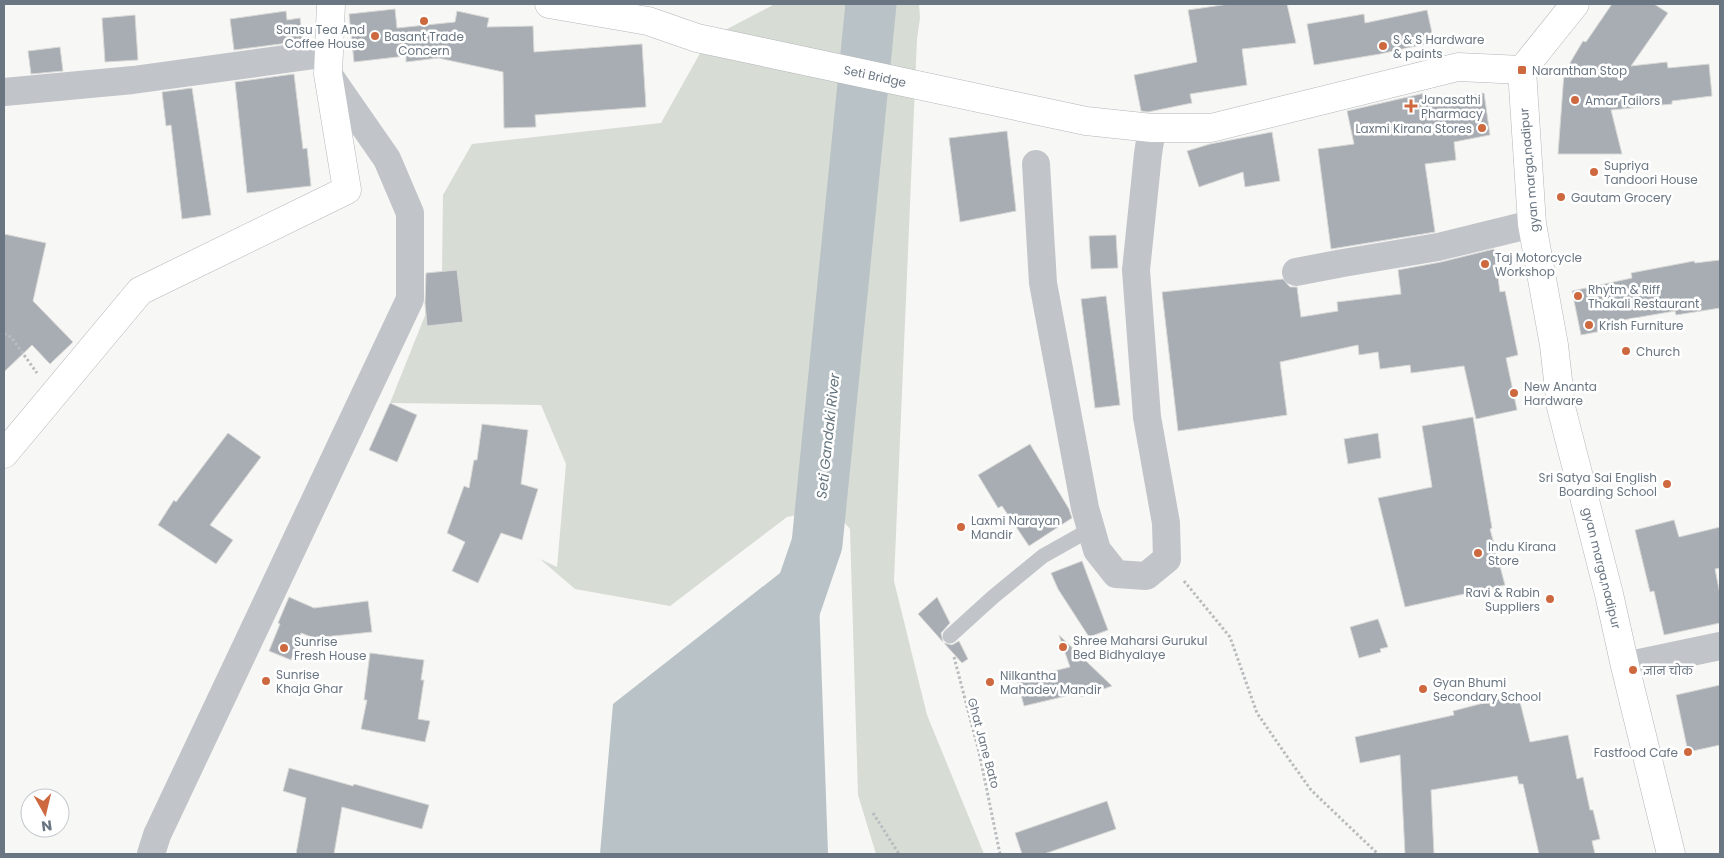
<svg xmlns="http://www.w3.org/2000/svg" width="1724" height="858" viewBox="0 0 1724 858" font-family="Poppins,'Noto Sans Devanagari',sans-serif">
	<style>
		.green { fill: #d7dcd5 }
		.water { fill: #b9c2c6 }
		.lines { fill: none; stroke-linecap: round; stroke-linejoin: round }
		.river { stroke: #b9c2c6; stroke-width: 51 }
		.building { fill: #a7adb3; stroke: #d9d9d7 }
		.secondary-casing { stroke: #b2b6ba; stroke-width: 29 }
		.primary-casing { stroke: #b3b6ba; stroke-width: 29 }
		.path { stroke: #b9bcbe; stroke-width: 3; stroke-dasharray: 2.5 2.5; stroke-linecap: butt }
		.service { stroke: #c1c4c8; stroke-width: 15 }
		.minor { stroke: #c1c4c8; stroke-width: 28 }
		.secondary { stroke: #fff; stroke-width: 28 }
		.primary { stroke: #fff; stroke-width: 28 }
		.poi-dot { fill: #cd683f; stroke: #fff; stroke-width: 2 }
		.labels { text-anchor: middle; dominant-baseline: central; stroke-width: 5; stroke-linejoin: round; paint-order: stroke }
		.poi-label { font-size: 12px; fill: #6a7682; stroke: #fff; text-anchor: start }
		.street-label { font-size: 12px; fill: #6a7682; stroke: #fff }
		.water-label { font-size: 14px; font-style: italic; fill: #66767e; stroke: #fff }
	</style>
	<rect width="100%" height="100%" fill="#f7f7f5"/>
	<path class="green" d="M775,4h144l1,14 -3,21 -23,542 33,134 57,139h-108l-18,-59 -8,-266 -18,-21 -45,9 -117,89 -95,-17 -35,-30 17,8 9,-103 -25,-59 -151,-2 52,-130 1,-78 29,-51 189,-21 47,-84z"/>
	<path class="water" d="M817,544l11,310h-228l13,-150z"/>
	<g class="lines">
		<path class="river" d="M794,611l23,-67 54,-540"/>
	</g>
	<path class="building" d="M1229,4h58l9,39 -54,6 5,36 -57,9 2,9 -44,9 -7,-1 -7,-36 63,-13 -9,-52z
		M1612,4h42l14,9 -37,53 36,-4 1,6 41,-4 3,32 -40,5v3l-61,6 11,44h-64l6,-81 19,-32 3,1z
		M395,9l2,19 58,-6 2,-11 32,7 -2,9 46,-1 1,26 108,-8 4,63 -111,8 1,12 -32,1 -1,-56 -65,-14 -32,4v-6l-52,6 -5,-48z
		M1427,10l7,32 -54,12 -66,11 -7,-41 57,-10 1,9z
		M286,11l1,9 13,-2 3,23 -69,9 -4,-31z
		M135,15l3,45 -33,2 -3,-44z
		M60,47l3,24 -32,3 -3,-23z
		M294,74l9,75 4,-1 4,38 -64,7 -12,-111z
		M192,88l19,127 -29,4 -11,-94 -5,1 -4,-34z
		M1425,93l2,9 57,-9 6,42 -36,7 2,18 -31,4 10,68 -104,17 -13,-100 36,-5 -7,-33z
		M1007,131l9,80 -56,11 -11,-84z
		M1272,132l8,49 -35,6 -2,-15 -44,15 -12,-36 23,-7z
		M4,234l42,9 -13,58 40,41 -23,22 -18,-19 -28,27z
		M1116,235l2,33 -27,1 -2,-33z
		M1494,249l6,43 5,-1 13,64 -12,3 11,52 -41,9 -12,-53 -53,7 -1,-8 -30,4 -2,-17 -19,3 -1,-10 -78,17 7,53 -109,16 -16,-139 121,-13 7,8h7l4,30 37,-6 -1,-9 64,-8 -3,-24 43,-8z
		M1720,260v48l-44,7 -1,-4 -64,11 1,7 -31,6 -9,-44 60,-13 -1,-5 63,-12 1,2z
		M457,270l6,52 -36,4 -2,-23 1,-30z
		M1106,296l14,109 -25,3 -14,-109z
		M390,403l27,12 -20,47 -28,-12z
		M1473,417l19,111 -2,1 15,56 -100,22 -27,-109 54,-11 -10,-61z
		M482,424l46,6 -7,54 17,5 -16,51 -21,-7 -23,50 -26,-12 13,-29 -18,-9 17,-47 5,2 5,-28h3z
		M228,433l33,24 -51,68 23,15 -17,24 -58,-39 16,-25 2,2z
		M1378,433l3,25 -33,6 -4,-25z
		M1030,444l39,65 3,9 -43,28 -27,-40 -4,2 -20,-33z
		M1674,520l5,17 41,-10v41l-5,1 5,25v29l-56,12 -10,-44 -4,1 -15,-62z
		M1082,561l26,69 -19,7 -31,-48 -7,-16z
		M289,597l25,11 54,-7 4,31 -58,6 -13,-5 -10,27 -22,-9 11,-27 -2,-1z
		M937,597l13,26 -9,10 2,9 -25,-28z
		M1378,619l10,28 -8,2 1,3 -22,6 -9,-31z
		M1059,635l53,51 -31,11 -2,-4 -55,13 -7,-26 53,-13z
		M959,641l9,18 -6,4 -18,-20 8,2z
		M370,653l54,7 -3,20h3l-6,39 12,2 -5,21 -64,-13 6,-29h-3z
		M1720,685v60l-32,7 -12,-57z
		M1518,694l12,48 38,-7 9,44 6,-2 7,33h3l7,29 -8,2 3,13h-56l-16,-70h-4l-2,-8 -86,14 3,64h-29l-5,-99 -40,8 -5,-26 99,-22 -1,-4z
		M289,768l64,18 1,-2 75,21 -7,24 -80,-22 -8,47h-38l10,-56 -23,-7z
		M1107,801l9,28 -72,25h-22l-7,-21z"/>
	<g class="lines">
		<defs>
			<path id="secondary" d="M549,4l99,17 49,17 389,83 66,7h59l247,-61 64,3
				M4,454l136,-163 207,-101 -19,-116 3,-70"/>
			<path id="primary" d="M1575,4l-53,66 10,154 22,121 7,62 48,187 16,72 46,188"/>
		</defs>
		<use href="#secondary" class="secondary-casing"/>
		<use href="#primary" class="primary-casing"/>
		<path class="path" d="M4,334l7,3 26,36
			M1184,581l46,56 27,76 29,42 25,35 67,64
			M954,657l25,95 21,102
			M873,813l26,41"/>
		<path class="service" d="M950,636l43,-39 50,-41 48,-27"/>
		<path class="minor" d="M4,92l129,-12 196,-27
			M1036,164l7,119 42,225 12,42 19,24 30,2 21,-17 -1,-36 -19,-106 -11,-147 12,-116 4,-26
			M1296,272l47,-9 95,-16 94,-23
			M1625,666l95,-20
			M151,854l6,-19 253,-536v-86l-23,-54 -59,-85"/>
		<use href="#secondary" class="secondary"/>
		<use href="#primary" class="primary"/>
	</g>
	<g class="poi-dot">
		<circle cx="424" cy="21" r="5"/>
		<circle cx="375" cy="36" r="5"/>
		<circle cx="1383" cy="46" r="5"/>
		<rect x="1517" y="65" width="10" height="10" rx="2.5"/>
		<circle cx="1575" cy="100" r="5"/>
		<path d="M1408.5 98.5h5v5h5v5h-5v5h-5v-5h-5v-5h5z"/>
		<circle cx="1482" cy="128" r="5"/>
		<circle cx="1594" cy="172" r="5"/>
		<circle cx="1561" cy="197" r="5"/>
		<circle cx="1485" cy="264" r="5"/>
		<circle cx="1578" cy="296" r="5"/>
		<circle cx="1589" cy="325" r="5"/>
		<circle cx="1626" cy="351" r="5"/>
		<circle cx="1514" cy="393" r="5"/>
		<circle cx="1667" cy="484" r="5"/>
		<circle cx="961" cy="527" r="5"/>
		<circle cx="1478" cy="553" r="5"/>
		<circle cx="1550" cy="599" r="5"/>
		<circle cx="1063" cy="647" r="5"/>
		<circle cx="284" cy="648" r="5"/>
		<circle cx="1633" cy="670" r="5"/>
		<circle cx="266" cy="681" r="5"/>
		<circle cx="990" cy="682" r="5"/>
		<circle cx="1423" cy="689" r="5"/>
		<circle cx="1688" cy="752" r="5"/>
	</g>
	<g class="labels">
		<g class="poi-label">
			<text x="365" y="29" text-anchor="end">Sansu Tea And<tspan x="365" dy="14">Coffee House</tspan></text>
			<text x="424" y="36" text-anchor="middle">Basant Trade<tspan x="424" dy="14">Concern</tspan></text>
			<text x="1393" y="39">S &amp; S Hardware<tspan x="1393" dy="14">&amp; paints</tspan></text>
			<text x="1532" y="70">Naranthan Stop</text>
			<text x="1421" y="99">Janasathi<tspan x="1421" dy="14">Pharmacy</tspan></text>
			<text x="1585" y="100">Amar Tailors</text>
			<text x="1472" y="128" text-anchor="end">Laxmi Kirana Stores</text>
			<text x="1604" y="165">Supriya<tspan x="1604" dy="14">Tandoori House</tspan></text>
			<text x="1571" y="197">Gautam Grocery</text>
			<text x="1495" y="257">Taj Motorcycle<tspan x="1495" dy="14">Workshop</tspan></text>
			<text x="1588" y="289">Rhytm &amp; Riff<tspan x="1588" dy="14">Thakali Restaurant</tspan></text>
			<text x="1599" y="325">Krish Furniture</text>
			<text x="1636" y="351">Church</text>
			<text x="1524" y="386">New Ananta<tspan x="1524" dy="14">Hardware</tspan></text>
			<text x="1657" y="477" text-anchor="end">Sri Satya Sai English<tspan x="1657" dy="14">Boarding School</tspan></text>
			<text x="971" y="520">Laxmi Narayan<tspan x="971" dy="14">Mandir</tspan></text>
			<text x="1488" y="546">Indu Kirana<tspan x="1488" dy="14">Store</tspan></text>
			<text x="1540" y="592" text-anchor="end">Ravi &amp; Rabin<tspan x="1540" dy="14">Suppliers</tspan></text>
			<text x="1073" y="640">Shree Maharsi Gurukul<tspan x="1073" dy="14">Bed Bidhyalaye</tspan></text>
			<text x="294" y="641">Sunrise<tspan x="294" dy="14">Fresh House</tspan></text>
			<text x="1643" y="670">ज्ञान चोक</text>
			<text x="276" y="674">Sunrise<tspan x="276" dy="14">Khaja Ghar</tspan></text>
			<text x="1000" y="675">Nilkantha<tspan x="1000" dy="14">Mahadev Mandir</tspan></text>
			<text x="1433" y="682">Gyan Bhumi<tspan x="1433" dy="14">Secondary School</tspan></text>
			<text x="1678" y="752" text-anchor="end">Fastfood Cafe</text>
		</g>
		<g class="street-label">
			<text transform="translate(875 76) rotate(12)">Seti Bridge</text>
			<text transform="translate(1529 170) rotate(-95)">gyan marga,nadipur</text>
			<text transform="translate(1602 568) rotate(76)">gyan marga,nadipur</text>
			<text transform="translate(984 743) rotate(75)">Ghat Jane Bato</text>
		</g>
		<g class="water-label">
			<text transform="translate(828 436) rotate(-84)">Seti Gandaki River</text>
		</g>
	</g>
	<rect width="1724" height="858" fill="none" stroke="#6a7682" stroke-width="10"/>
	<g transform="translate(45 813) rotate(172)"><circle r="24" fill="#ffffff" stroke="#c3c8cd"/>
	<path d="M0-4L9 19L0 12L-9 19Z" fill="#cd683f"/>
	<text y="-8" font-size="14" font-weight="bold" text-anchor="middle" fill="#6a7682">N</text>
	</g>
</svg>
